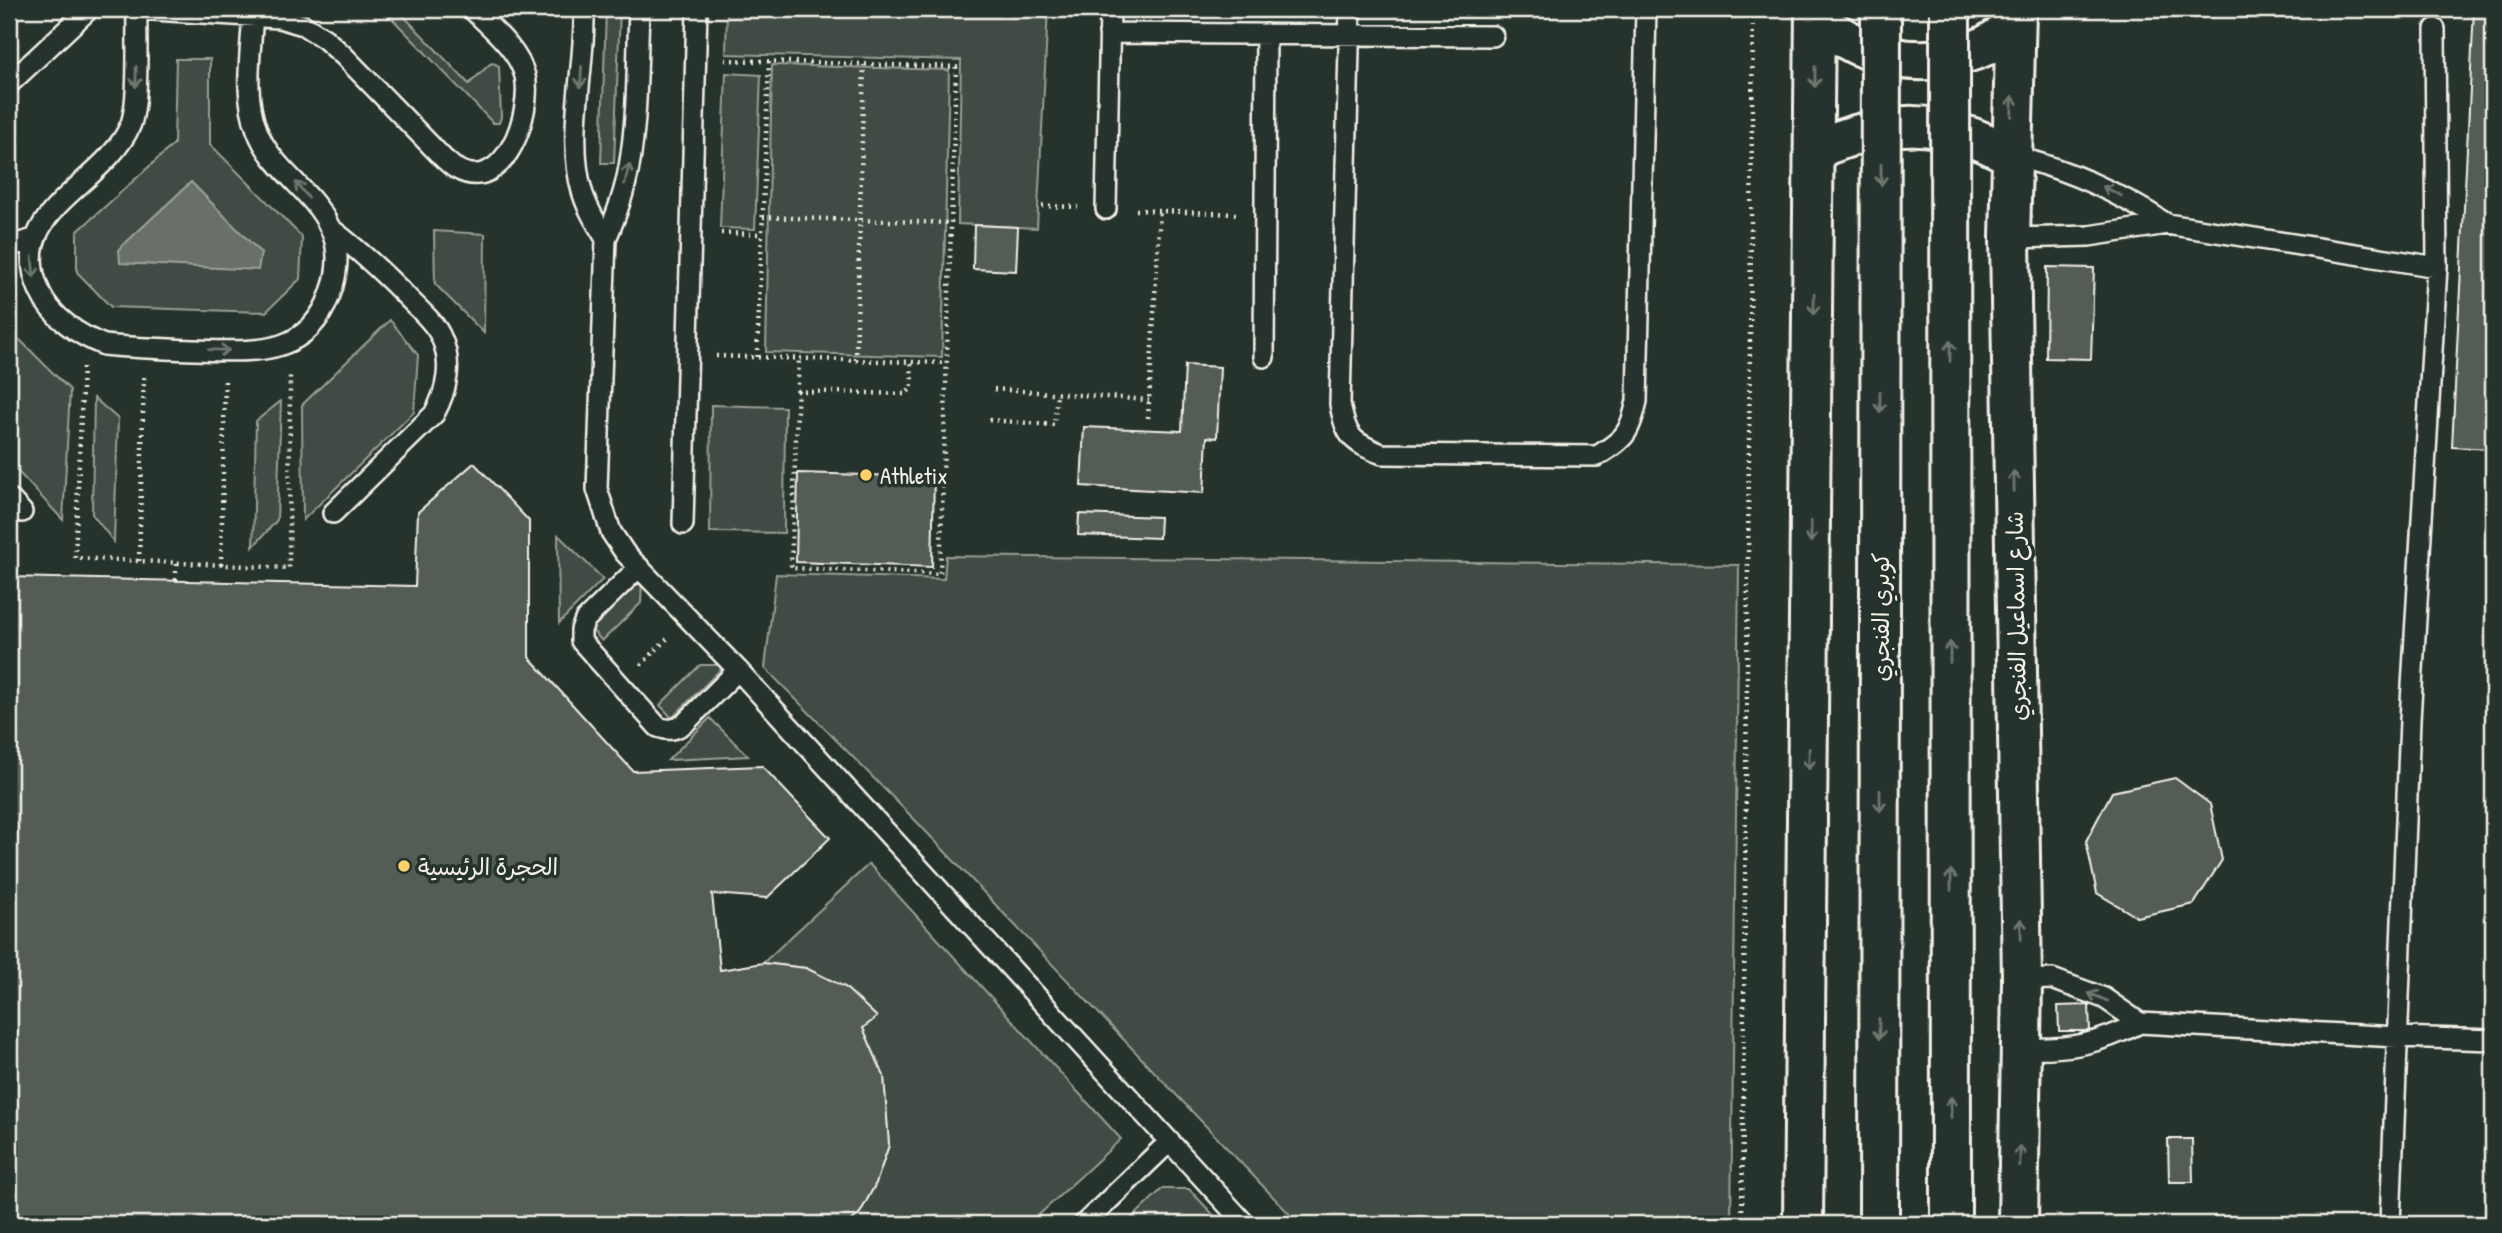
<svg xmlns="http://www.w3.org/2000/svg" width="2502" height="1233" viewBox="0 0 2502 1233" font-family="'Patrick Hand','Playpen Sans Arabic',sans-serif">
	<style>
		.green { fill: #414b45; stroke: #9a9e96; stroke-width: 2 }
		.water { fill: #676f68; stroke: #9fa39b; stroke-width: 2 }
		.building { fill: #525c55; stroke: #f4f1e8; stroke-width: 2 }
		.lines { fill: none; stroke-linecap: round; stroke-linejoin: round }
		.service-casing { stroke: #f4f1e8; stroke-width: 24 }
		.secondary-casing { stroke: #f4f1e8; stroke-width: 44 }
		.path { stroke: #f4f1e8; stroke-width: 4.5; stroke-dasharray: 2 5; stroke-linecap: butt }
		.service { stroke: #26332d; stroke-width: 19 }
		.secondary { stroke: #26332d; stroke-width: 38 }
		.secondary-bridge-casing { stroke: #f4f1e8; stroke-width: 44; stroke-linecap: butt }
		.secondary-bridge { stroke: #26332d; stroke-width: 38 }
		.oneway { stroke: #6e766e }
		.poi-dot { fill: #ffd166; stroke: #26332d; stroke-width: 2.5 }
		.labels { text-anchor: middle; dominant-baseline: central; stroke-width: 7; stroke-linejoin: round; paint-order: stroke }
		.poi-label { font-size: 23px; fill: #f4f1e8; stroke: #26332d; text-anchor: start }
		.street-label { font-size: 23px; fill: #f4f1e8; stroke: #26332d }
	</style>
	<rect width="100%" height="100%" fill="#26332d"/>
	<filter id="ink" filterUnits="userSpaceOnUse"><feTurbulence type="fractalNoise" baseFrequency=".0143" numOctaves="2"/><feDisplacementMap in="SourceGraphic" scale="14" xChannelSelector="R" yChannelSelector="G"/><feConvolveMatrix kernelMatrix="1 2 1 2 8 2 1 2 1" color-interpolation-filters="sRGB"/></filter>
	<g filter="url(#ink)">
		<path class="green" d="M383,9h14l72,75 21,-20 3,-1 6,3 2,51 -2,6h-6z
			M606,9h14l-6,154h-13z
			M727,9h321l-11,219 -79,-4 3,-164 -235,-6z
			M176,59h34v85l92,93 -2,42 -34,33 -155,-5 -34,-35v-40l97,-88z
			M772,65l177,5 -7,287 -176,-5z
			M726,73l35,2 -6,154 -35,-1z
			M434,231l51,3 -1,99 -49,-49z
			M390,320l28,35 -4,57 -111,108 -1,-115z
			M9,329l61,61 -7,130 -54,-58z
			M94,398l24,21 -4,123 -22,-28z
			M281,401l-4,119 -24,27 3,-126z
			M711,405l74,2 -1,126 -74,-1z
			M558,535l45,44 -44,44z
			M946,556l793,9 -8,659h-432l-385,-405 -149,-151 11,-94 168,5z
			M642,580l-1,23 -39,38 -13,-14z
			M700,665h25l-53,53 -12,-13z
			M710,718l38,38 -80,4z
			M869,864l252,275 -92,85h-181l12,-11 16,-30 13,-38 -5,-69 -78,-108 -43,-5z
			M1162,1189h27l33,35h-96z"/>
		<path class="water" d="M191,182l70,71 -3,17 -138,-7 -1,-14z"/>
		<path class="building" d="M2474,9h19v440l-41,-2z
			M974,225l44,2 -2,44 -43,-2z
			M2047,267l47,1 -3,91 -45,-1z
			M1185,365l35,2 -3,71 -10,-1 -3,56 -123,-7 3,-59 98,4z
			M474,463l55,58v136l104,114 129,-5 68,72 -63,60 -55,-4 8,76 43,-7 43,5 39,19 32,30 -14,11 21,48 5,69 -13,38 -16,30 -12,11h-839v-647l406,9 3,-74z
			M798,473l136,4 -2,90 -136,-5z
			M1079,514l81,3 -1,21 -81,-3z
			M2175,778l35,26 12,56 -28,44 -57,13 -40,-24 -11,-52 26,-49z
			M2089,1005l1,26h-31l-1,-25z
			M2168,1139h24l1,43h-24z"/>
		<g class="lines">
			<defs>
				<path id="service" d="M137,9c-1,28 3,94 -7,117 -26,60 -127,86 -90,166 11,25 40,44 64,53 30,3 61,4 91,5 56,1 111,9 135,-55 8,-22 11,-45 0,-67 -17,-38 -59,-59 -73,-98 -15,-39 -5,-81 -4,-121
					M138,9l141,9 24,7 22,14 19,17 100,103c4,3 8,8 13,10 48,27 76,-58 68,-93 -7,-27 -34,-48 -53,-67
					M584,9c2,56 -18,128 -2,182 5,18 15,33 24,48
					M639,9c-2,52 -1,106 -10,158 -4,25 -13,49 -23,72l-9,250 14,43 14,21 113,117 507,554
					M1350,9l-10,395c6,32 11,38 42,50l215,2c28,-17 33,-23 40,-55l9,-392
					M1109,33l384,3
					M9,84l80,-75
					M2010,155c59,15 106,36 157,69
					M1106,209l4,-200
					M330,228c29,22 55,46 80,72 11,11 25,23 31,37 12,26 6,54 -7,77l-101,99
					M2010,238l79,-2 78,-12 270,43
					M9,246l25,-7
					M1264,357l2,-323
					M9,498l13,14
					M683,524l14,-515
					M639,567l-54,53 -4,10v11l77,86c11,4 17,3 27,-4l53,-53
					M2022,980l30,-1 52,19 36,25
					M2022,1048c47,2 76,-4 118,-25l257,14 96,3
					M1084,1224l84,-81
					M2390,1224l20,-504 27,-453 -2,-238"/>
				<path id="secondary" d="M2016,9l-6,229 12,742 -4,244
					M1815,19c51,38 100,54 163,30 13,-5 25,-15 37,-22
					M1815,150c74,-32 124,-34 195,5
					M1803,1224l12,-1215"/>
			</defs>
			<use href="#service" class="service-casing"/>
			<use href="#secondary" class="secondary-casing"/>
			<path class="path" d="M725,60l231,7 -16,507 -149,-6 8,-210
				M1042,206l36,1
				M1136,210l100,4
				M763,217l188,6
				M721,233l41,1
				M716,356l230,7
				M757,357l12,-296
				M856,360l8,-295
				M83,367l-8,191 214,10 1,-195
				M994,389l155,11
				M797,391l108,3 7,-6 -1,-27
				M1148,418l12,-207
				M989,420l65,5 3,-31
				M139,561l5,-184
				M221,565l4,-186
				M176,580v-17
				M641,665l26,-26
				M1742,1224l11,-1215"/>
			<use href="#service" class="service"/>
			<use href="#secondary" class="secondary"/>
			<defs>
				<path id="secondary-bridge" d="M1950,9l1,1215
					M1879,1224l2,-1215"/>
			</defs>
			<use href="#secondary-bridge" class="secondary-bridge-casing"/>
			<use href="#secondary-bridge" class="secondary-bridge"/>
		</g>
		<defs><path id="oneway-shaft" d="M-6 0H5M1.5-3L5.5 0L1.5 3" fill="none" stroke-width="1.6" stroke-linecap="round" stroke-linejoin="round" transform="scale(1.75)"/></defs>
		<g class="oneway">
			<use href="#oneway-shaft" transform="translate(136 77) rotate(91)"/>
			<use href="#oneway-shaft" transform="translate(581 77) rotate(93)"/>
			<use href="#oneway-shaft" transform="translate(1815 77) rotate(90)"/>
			<use href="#oneway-shaft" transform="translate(2012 106) rotate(-88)"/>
			<use href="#oneway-shaft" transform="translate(627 174) rotate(-77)"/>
			<use href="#oneway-shaft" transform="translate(1881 175) rotate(90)"/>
			<use href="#oneway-shaft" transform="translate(302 190) rotate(-129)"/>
			<use href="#oneway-shaft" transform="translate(2112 191) rotate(-153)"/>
			<use href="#oneway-shaft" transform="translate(33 267) rotate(85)"/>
			<use href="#oneway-shaft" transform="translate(1814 304) rotate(91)"/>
			<use href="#oneway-shaft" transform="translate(219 350) rotate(2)"/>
			<use href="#oneway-shaft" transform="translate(1950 351) rotate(-90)"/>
			<use href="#oneway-shaft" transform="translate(1880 402) rotate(90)"/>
			<use href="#oneway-shaft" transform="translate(2014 481) rotate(-91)"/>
			<use href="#oneway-shaft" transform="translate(1811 532) rotate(91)"/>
			<use href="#oneway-shaft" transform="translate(1950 652) rotate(-90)"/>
			<use href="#oneway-shaft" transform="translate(1809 759) rotate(91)"/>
			<use href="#oneway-shaft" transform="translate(1880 801) rotate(90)"/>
			<use href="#oneway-shaft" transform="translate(1951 880) rotate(-90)"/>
			<use href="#oneway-shaft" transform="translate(2021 929) rotate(-91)"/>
			<use href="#oneway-shaft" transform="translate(2098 997) rotate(-157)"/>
			<use href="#oneway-shaft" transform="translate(1879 1029) rotate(90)"/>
			<use href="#oneway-shaft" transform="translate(1951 1107) rotate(-90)"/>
			<use href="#oneway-shaft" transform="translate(2020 1156) rotate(-89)"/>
		</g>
	</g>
	<g class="poi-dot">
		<circle cx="866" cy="475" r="7"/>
		<circle cx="404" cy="866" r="7"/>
	</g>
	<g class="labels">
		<g class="poi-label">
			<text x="880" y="475">Athletix</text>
			<text x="418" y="866">الحجرة الرئيسية</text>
		</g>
		<g class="street-label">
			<text transform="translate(2016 616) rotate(-91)">شارع اسماعيل الفنجري</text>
			<text transform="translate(1880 617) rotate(-90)">كوبري الفنجري</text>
		</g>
	</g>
	<rect width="2502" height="1233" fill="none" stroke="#26332d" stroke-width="35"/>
	<rect x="18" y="18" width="2467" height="1198" fill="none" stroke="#f4f1e8" stroke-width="2.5" filter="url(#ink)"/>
</svg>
